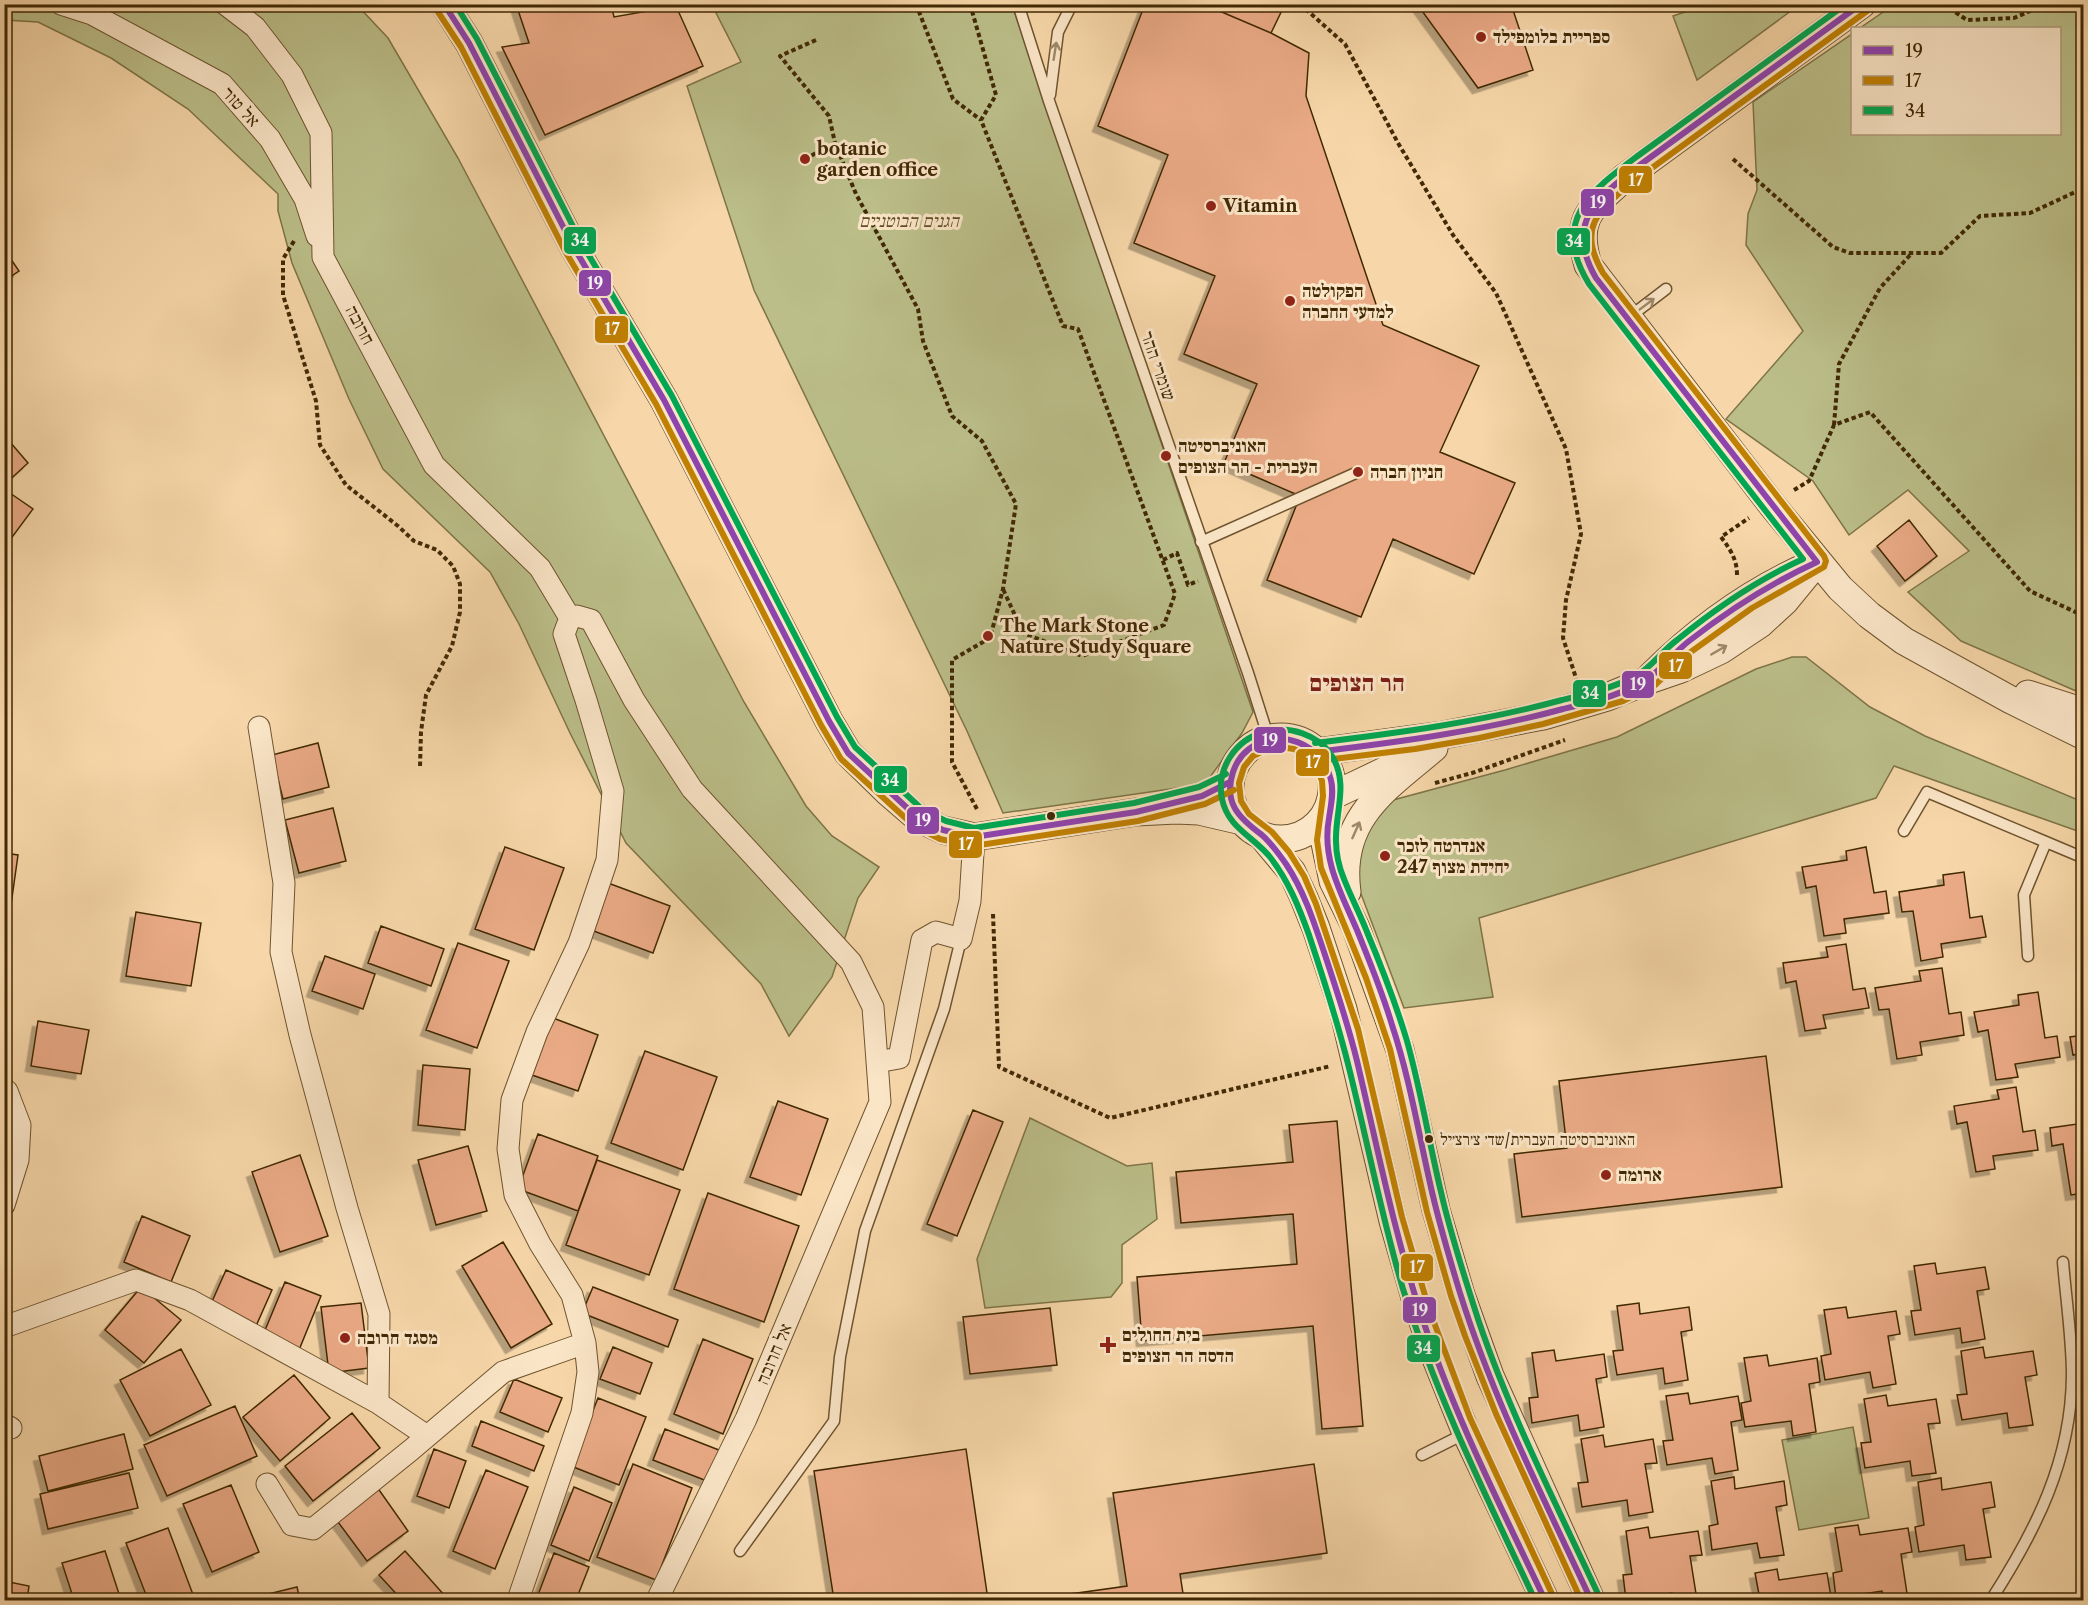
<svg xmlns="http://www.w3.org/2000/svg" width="2088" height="1605" viewBox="0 0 2088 1605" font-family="'Libre Caslon Text','Frank Ruhl Libre',serif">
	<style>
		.green { fill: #bbbe89; stroke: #7e7447; stroke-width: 1.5 }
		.building { fill: #eaaa86; stroke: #412905; stroke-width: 1.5; filter: url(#shadow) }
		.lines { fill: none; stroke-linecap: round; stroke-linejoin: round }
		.service-casing { stroke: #6e542e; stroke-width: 13 }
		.minor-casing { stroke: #6e542e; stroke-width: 23 }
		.tertiary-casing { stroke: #6e542e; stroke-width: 29 }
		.path { stroke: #412905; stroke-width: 4; stroke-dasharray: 4.5 3; stroke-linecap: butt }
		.service { stroke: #fae5c7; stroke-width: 10 }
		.minor { stroke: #fae5c7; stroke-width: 21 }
		.tertiary { stroke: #fae5c7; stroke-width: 27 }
		.bus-1-casing { stroke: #fae5c7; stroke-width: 10 }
		.bus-2-casing { stroke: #fae5c7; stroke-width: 10 }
		.bus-3-casing { stroke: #fae5c7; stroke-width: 10 }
		.bus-1 { stroke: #8e44ad; stroke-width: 6 }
		.bus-2 { stroke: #c08002; stroke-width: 6 }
		.bus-3 { stroke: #00a651; stroke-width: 6 }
		.oneway { stroke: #9e8766 }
		.poi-dot { fill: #8f2418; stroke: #fae5c7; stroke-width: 2 }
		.bus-dot { fill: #412905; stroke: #fae5c7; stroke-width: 2 }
		.labels { text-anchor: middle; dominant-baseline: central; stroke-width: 6; stroke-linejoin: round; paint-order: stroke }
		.bus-label { font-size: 16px; fill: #412905; stroke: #fae5c7; text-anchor: start }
		.poi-label { font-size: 18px; font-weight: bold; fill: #412905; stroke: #fae5c7; text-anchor: start }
		.street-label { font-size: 18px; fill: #412905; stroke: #fae5c7 }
		.park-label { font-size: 18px; font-style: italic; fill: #604e26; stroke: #fae5c7 }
		.district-label { font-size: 24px; font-weight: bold; fill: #7a1f14; stroke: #fae5c7 }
		.line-badge { stroke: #fae5c7; stroke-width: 2 }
		.badge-label { font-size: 16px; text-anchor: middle; font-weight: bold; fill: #fff }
	</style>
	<defs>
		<filter id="shadow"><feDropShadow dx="-5.5" dy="5.5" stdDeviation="0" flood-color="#0004"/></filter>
	</defs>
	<rect width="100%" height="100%" fill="#f7d7a9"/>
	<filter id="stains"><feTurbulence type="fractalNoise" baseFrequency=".00333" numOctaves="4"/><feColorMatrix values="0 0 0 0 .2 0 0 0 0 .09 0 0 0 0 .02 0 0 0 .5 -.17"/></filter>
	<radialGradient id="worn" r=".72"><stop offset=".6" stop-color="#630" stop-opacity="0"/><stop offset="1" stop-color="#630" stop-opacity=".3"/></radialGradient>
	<path class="green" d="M5,4l352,1 31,33 70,120 286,544 62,104 26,30 47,31 -21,31 -26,79 -43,59 -28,-52 -135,-141 -56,-110 -51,-109 -29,-52 -107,-103 -34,-70 -57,-136 -14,-52v-17l-90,-85 -77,-51 -73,-36 -33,-2z
		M1895,4l188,1v689l-122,-53 -53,-49 61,-41 -61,-61 -59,45 -36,-54 -87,-62 77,-88 -57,-86 2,-31 9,-24 -4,-88 99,-68v100h208v-106h-200z
		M712,5h300l241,707 -11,21 -37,51 -202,29 -36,-82 -213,-441 -67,-204 54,-24z
		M1706,5v-1l93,1 -102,75 -24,-64z
		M1792,657h14l64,50 55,29 158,66v31l-189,-67 -18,32 -397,120 14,79 -89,11 -55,-146 33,-59 123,-33 112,-33 139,-68z
		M1030,1118l97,48 25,-3 5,56 -35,26v38l-11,14 -126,11 -8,-49z
		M1853,1427l16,91 -70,12 -17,-90z"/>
	<path class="building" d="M516,4h95l3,13 62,-11 27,60 -158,69 -43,-88 27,-4z
		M1145,4h58l68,29 38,20 -3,43 77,229 96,41 -39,86 75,31 -41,91 -81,-35 -32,78 -94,-37 33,-84 -76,-33 33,-79 -73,-30 31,-78 -81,-33 34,-88 -70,-29z
		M1203,4h82l-14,29z
		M1417,4h94l22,66 -55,18z
		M4,249l15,22 -15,10z
		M10,442l18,21 -24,22v-38z
		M7,491l26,18 -29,39v-53z
		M1909,520l28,36 -32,25 -28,-35z
		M318,743l11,44 -46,12 -11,-44z
		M333,808l13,53 -47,12 -14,-53z
		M505,847l59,21 -30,82 -59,-21z
		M1866,847l8,46 12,-2 3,22 -45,6 2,14 -22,3 -8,-50 -10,2 -4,-21 45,-7 -1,-9z
		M4,853l14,2 -7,50 -7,-1z
		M1964,872l6,46 12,-2 4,21 -45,7 2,13 -22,4 -8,-50 -11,1 -3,-20 45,-7 -1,-10z
		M608,883l62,23 -17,47 -62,-23z
		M136,912l65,11 -10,63 -65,-10z
		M381,926l63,23 -13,37 -63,-23z
		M458,943l51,18 -32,87 -51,-18z
		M1846,944l7,46 12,-2 4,20 -46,7 3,13 -21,3 -9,-50 -10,2 -3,-20 45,-6 -2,-10z
		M325,956l50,18 -12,35 -51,-18z
		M1942,968l7,46 12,-2 3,23 -44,7 2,13 -25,4 -8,-50 -10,1 -4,-22 46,-7 -2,-10z
		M2038,992l7,46 12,-2 3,21 -45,7 3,13 -22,3 -8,-50 -10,2 -4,-20 45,-7 -1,-10z
		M553,1018l45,17 -20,56 -46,-16z
		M38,1021l51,9 -8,44 -50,-8z
		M2084,1035v21l-1,-3 -10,2 -3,-18z
		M645,1051l72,26 -34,93 -72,-27z
		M1766,1056l16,131 -260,30 -8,-63 53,-6 -8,-67z
		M423,1065l47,4 -5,61 -47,-5z
		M2016,1087l7,45 12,-2 3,20 -45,6 2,13 -19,3 -9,-50 -10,2 -3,-18 45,-7 -2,-9z
		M778,1101l50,18 -27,76 -51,-18z
		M973,1110l30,12 -46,114 -30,-12z
		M1337,1121l26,305 -41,3 -9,-103 -171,15 -5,-64 160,-13 -4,-50 -112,9 -5,-51 117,-10 -4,-37z
		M2084,1123v70l-13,2 -8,-51 -11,2 -2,-18z
		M538,1134l60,22 -20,55 -60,-22z
		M468,1146l19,65 -51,14 -18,-65z
		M300,1155l28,81 -48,16 -28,-80z
		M597,1160l83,30 -31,85 -83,-30z
		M708,1193l91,33 -35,96 -90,-33z
		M142,1216l48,20 -19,46 -47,-20z
		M503,1242l49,82 -41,24 -49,-82z
		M1935,1263l2,11 48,-7 4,22 -12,2 8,48 -23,4 -2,-15 -45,7 -4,-24 10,-1 -7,-44z
		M226,1270l46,20 -16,36 -46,-20z
		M285,1282l36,14 -22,54 -36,-15z
		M141,1287l40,33 -37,43 -39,-33z
		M593,1287l85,33 -10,27 -86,-34z
		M361,1303l8,65 -40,5 -8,-66z
		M1639,1303l1,11 49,-7 3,23 -11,2 7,48 -23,4 -2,-16 -46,7 -4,-24 10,-1 -6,-44z
		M1846,1307l2,11 48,-7 4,23 -12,2 8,48 -23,4 -3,-16 -45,8 -4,-24 10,-2 -7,-44z
		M1050,1308l7,57 -87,9 -7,-57z
		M703,1339l50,20 -30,75 -49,-20z
		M613,1347l39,16 -12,31 -40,-15z
		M1983,1347l2,11 48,-7 4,24 -12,2 8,48 -24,3 -2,-15 -45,7 -5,-25 10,-1 -6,-43z
		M181,1349l30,56 -61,31 -30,-56z
		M1554,1350l2,11 48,-7 3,23 -11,2 8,48 -24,4 -2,-16 -46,8 -3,-25 9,-1 -6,-44z
		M1767,1355l2,11 48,-8 3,24 -11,2 7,48 -23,4 -2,-15 -46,6 -4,-24 10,-2 -7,-43z
		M294,1375l36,43 -50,43 -37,-44z
		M514,1379l48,19 -14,34 -48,-20z
		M1688,1393l2,11 48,-8 4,24 -11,2 7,48 -23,4 -3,-16 -45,7 -4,-24 10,-1 -7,-44z
		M1886,1395l2,11 48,-7 4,24 -12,1 8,49 -24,3 -2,-15 -45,7 -4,-25 10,-1 -7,-43z
		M598,1398l48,19 -27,68 -48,-19z
		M235,1406l22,50 -90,40 -23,-51z
		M352,1413l28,35 -67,53 -28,-35z
		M481,1421l63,25 -10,25 -62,-25z
		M665,1429l59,23 -12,31 -59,-23z
		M124,1434l9,35 -85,22 -9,-35z
		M1603,1435l2,12 48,-8 4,24 -12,1 8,48 -24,4 -2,-16 -45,7 -4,-24 10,-1 -7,-43z
		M434,1449l32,12 -17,47 -32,-12z
		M966,1449l22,151h-154l-20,-129z
		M633,1464l59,24 -36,92 -59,-23z
		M1314,1464l13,89 -147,21 4,26h-157l100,-14 -14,-93z
		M486,1470l42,17 -33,82 -42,-18z
		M129,1473l9,35 -90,21 -8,-35z
		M1734,1477l1,12 49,-8 3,24 -11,2 8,48 -24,3 -3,-15 -45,7 -3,-24 9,-2 -7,-43z
		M1941,1478l1,12 49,-8 4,25 -12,2 8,48 -25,3 -2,-15 -45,7 -4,-25 9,-2 -6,-43z
		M231,1485l28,67 -47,20 -29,-68z
		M377,1487l31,44 -41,30 -32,-43z
		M574,1487l38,16 -23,58 -38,-16z
		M1858,1525l2,10 48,-7 4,24 -11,2 7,46h-25l-1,-9 -46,7 -3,-25 9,-2 -7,-43z
		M1648,1527l2,11 48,-7 4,24 -12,1 7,44h-24l-1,-7 -46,7 -3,-25 9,-1 -6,-43z
		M168,1528l27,72h-47l-22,-57z
		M105,1551l16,49h-47l-12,-37z
		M405,1551l40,45 -5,4h-38l-23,-25z
		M554,1553l35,14 -13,33h-40z
		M1777,1569l2,11 48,-7 4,24 -11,1v2h-60l-5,-27z
		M4,1581l25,5 -2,14h-23z
		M297,1587l3,13h-56z"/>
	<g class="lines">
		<defs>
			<path id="service" d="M1018,4l31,97 199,572 21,66
				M1050,95l8,-63 14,-28
				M1628,318l38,-29
				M1201,542l157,-70
				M1904,831l23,-39 157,66
				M2028,956l-4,-61 22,-53
				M1422,1455l44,-22
				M740,1551l94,-130 6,-64 25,-126 79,-222 17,-70
				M1991,1600c45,-70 80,-139 81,-224 0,-37 -6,-77 -9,-114"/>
			<path id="minor" d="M61,4l31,10 130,70 48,55 35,60 12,37
				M225,4l30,23 37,48 29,58 2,124 111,208 106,103 30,50
				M259,727l25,156 -3,69 19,83 47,173 32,106 -1,89 49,33
				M877,1062l22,-4 23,-118 14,-8 25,7 9,-38 4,-64
				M4,1089l3,2 13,34 -2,35 -14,45
				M4,1327l132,-47 54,20 188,103
				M4,1424l7,4
				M267,1484l25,41 21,4 98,-79 92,-78 82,-29
				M518,1600l64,-187 6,-41 -3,-29 -13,-48 -32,-51 -25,-49 -7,-46 4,-49 25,-68 42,-89 28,-83 6,-69 -27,-91 -22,-66 6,-16 7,-2 14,4 43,80 58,89 159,173 22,45 7,95 -134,317 -89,181"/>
			<path id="tertiary" d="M444,4l25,39 104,203 91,154 165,321 19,32 41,40 29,25 25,12 31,7 162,-25 40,-2 23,1 43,10
				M1862,4l-238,174c-33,30 -50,40 -36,87l184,240 68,83 29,27 35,26 107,59 73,36
				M1651,676c46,-46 100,-85 159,-111
				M2028,694l56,18
				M1230 788a51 51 0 1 1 102 0a51 51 0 1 1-102 0Z
				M1316,752l127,-17 100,-19 64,-19 39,-16 35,-12 40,-19 39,-26 25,-23 32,-39
				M1332,796l69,-33
				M1329,806l-4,37 8,38 23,47 44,122 36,160 25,85 29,81 101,224
				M1262,836l30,36 12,26 12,30 27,81 50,212 25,87 17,48 31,77 79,167
				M1347,892c-10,-73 38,-103 87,-144"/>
		</defs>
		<use href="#service" class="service-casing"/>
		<use href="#minor" class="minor-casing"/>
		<use href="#tertiary" class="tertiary-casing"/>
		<path class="path" d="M916,4l37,95 28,21
			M970,4l26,91 -15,25 82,206 15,3 97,265 -11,31 -82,31 -59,-23 -20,-44
			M1300,4l45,40 53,99 55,92 43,58 70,156 15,85 -15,66 -3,38 14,43
			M1943,4l24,16 47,-2 32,-14
			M816,40l-36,16 49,60 6,27 21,51 62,115 5,32 29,75 30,25 34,63 -13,85 -13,49 -38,22v102l26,49
			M805,159l30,-16
			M1733,159l100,88 17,6h91l39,-37 50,-3 54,-25
			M294,241l-11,18v36l33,106 4,44 26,40 52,41 16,15 23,9 16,16 7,18v28l-8,34 -26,49 -5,37 -1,35
			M1834,425l5,-61 41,-76 32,-35
			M1794,490l15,-9 25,-56 36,-13 160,179 54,25
			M1163,560l14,-7 11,32 10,-4
			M1737,575c0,-16 -7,-26 -16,-38l28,-19
			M1435,783l37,-10 93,-33
			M993,914l6,153 111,51 221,-52"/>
		<use href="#service" class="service"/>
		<use href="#minor" class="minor"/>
		<use href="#tertiary" class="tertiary"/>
		<defs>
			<path id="bus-1" d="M444,4l25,39 104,203 91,154 165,321 19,32 70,65 25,12 31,7 162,-25 66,-16 28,-14
				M1316,752c83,-10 166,-21 247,-43 25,-6 51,-12 74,-24 21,-10 34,-30 52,-44 40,-31 82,-58 128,-79l-221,-284c-34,-58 5,-83 48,-116l217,-158
				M1545,1600c-45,-95 -93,-189 -125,-289 -27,-82 -43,-166 -63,-250 -9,-37 -21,-73 -33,-109 -10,-30 -20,-61 -38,-88 -7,-10 -15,-21 -24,-29 -23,-17 -39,-32 -29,-63 3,-9 8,-17 16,-23 30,-23 74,-5 82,31 3,12 0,25 -2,38 -8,43 14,78 30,117 12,30 24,59 33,90 18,54 27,111 40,167 8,34 18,68 28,101 33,106 84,206 131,307"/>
			<path id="bus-2" d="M436,9l25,38 104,204 91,153 165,321 20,34 72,66 27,14 33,7 165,-25 67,-17 29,-14
				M1317,761l98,-12 64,-11 64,-14 80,-23 32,-16 33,-31 64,-46 72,-41 2,-6 -2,-5 -221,-283c-27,-46 -4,-63 31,-92l233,-170
				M1553,1596l-83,-178 -41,-109 -27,-92 -44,-188 -42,-125 -12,-28 -15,-24 -17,-20 -23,-18 -8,-13 -2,-18 5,-16 9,-11 13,-6 14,-3 14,2 13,7 9,10 6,15 1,15 -6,44 4,28 45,110 24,71 37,163 24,84 14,40 31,78 85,186"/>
			<path id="bus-3" d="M455,4l22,35 104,203 91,154 165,321 18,30 68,63 23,11 28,7 160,-25 65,-16 27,-13
				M1315,743c83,-10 166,-21 247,-43 25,-6 51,-12 74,-24 16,-9 26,-25 41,-36 39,-32 80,-60 126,-81l-214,-275c-39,-64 2,-93 50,-129l207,-151
				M1535,1600c-48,-102 -98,-202 -132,-311 -22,-74 -36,-150 -55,-225 -11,-44 -25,-87 -39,-129 -10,-28 -21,-55 -39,-78 -17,-21 -42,-29 -48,-58 -6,-30 13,-59 42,-67 24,-7 54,2 68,24 17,28 3,56 4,85 0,13 3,26 8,38 7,18 16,35 23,53 15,36 29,72 40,109 14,50 22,101 34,151 10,44 24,87 38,130 32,94 78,184 120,274"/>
		</defs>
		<use href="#bus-1" class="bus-1-casing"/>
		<use href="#bus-2" class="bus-2-casing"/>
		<use href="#bus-3" class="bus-3-casing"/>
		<use href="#bus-1" class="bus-1"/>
		<use href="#bus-2" class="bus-2"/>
		<use href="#bus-3" class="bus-3"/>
	</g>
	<defs><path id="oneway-shaft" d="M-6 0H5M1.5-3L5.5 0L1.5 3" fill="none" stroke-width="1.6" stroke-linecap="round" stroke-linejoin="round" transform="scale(1.5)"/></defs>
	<g class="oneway">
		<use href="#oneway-shaft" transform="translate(1055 51) rotate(-81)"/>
		<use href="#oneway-shaft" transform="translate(1647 304) rotate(-37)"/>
		<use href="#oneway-shaft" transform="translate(1719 650) rotate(-30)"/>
		<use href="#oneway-shaft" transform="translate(1356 830) rotate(-66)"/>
	</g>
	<g class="poi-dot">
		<circle cx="1481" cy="37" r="6"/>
		<circle cx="805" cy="159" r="6"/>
		<circle cx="1211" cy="206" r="6"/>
		<circle cx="1290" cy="301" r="6"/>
		<circle cx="1166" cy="456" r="6"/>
		<circle cx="1358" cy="472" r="6"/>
		<circle cx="988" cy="636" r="6"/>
		<circle cx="1385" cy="856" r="6"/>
		<circle cx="1606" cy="1175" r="6"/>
		<circle cx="345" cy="1338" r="6"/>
		<path d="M1105 1336h6v6h6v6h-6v6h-6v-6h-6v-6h6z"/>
	</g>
	<g class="bus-dot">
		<circle cx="1051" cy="816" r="5"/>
		<circle cx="1429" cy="1139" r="5"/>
	</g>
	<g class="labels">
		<g class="bus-label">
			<text x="1440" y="1139">האוניברסיטה העברית/שד׳ צ׳רצ׳יל</text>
		</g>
		<g class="poi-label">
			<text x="1493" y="37">ספריית בלומפילד</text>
			<text x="817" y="149">botanic<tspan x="817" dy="21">garden office</tspan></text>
			<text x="1223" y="206">Vitamin</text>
			<text x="1302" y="291">הפקולטה<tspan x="1302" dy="21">למדעי החברה</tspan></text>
			<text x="1178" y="446">האוניברסיטה<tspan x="1178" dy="21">העברית - הר הצופים</tspan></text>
			<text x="1370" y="472">חניון חברה</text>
			<text x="1000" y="626">The Mark Stone<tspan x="1000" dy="21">Nature Study Square</tspan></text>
			<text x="1397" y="846">אנדרטה לזכר<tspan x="1397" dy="21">יחידת מצוף 247</tspan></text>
			<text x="1618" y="1175">ארומה</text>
			<text x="1122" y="1335">בית החולים<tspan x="1122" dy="21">הדסה הר הצופים</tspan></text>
			<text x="357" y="1338">מסגד חרובה</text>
		</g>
		<g class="street-label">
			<text transform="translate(241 107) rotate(48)">אל טור</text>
			<text transform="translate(360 325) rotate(62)">חרובה</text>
			<text transform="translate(1158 366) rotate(71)">שומרי ההר</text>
			<text transform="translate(774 1354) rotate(-67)">אל חרובה</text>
		</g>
		<g class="park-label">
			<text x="909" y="221">הגנים הבוטניים</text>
		</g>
		<g class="district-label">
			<text x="1357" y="682">הר הצופים</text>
		</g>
	</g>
	<g class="line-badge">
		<rect x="1618" y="165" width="35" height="29" rx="6" fill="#c08002"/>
		<rect x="1580" y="188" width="35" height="29" rx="6" fill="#8e44ad"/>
		<rect x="563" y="226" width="34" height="29" rx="6" fill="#00a651"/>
		<rect x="1556" y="227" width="35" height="29" rx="6" fill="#00a651"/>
		<rect x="578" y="269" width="34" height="28" rx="6" fill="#8e44ad"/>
		<rect x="594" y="315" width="35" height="29" rx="6" fill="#c08002"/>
		<rect x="1658" y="651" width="35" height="29" rx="6" fill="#c08002"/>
		<rect x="1621" y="670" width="34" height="29" rx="6" fill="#8e44ad"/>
		<rect x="1572" y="679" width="35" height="29" rx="6" fill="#00a651"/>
		<rect x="1253" y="726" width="34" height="28" rx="6" fill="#8e44ad"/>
		<rect x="1295" y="748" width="35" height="29" rx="6" fill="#c08002"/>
		<rect x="873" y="765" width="35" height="29" rx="6" fill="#00a651"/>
		<rect x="906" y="806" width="34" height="29" rx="6" fill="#8e44ad"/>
		<rect x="948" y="830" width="35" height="29" rx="6" fill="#c08002"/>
		<rect x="1400" y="1253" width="34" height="29" rx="6" fill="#c08002"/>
		<rect x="1402" y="1296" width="35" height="28" rx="6" fill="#8e44ad"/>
		<rect x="1406" y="1334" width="35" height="29" rx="6" fill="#00a651"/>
	</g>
	<g class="badge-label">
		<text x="1636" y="186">17</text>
		<text x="1598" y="208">19</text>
		<text x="580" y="246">34</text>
		<text x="1574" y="247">34</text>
		<text x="595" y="289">19</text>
		<text x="612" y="335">17</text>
		<text x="1676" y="672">17</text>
		<text x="1638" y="690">19</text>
		<text x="1590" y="699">34</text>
		<text x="1270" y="746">19</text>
		<text x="1313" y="768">17</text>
		<text x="890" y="786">34</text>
		<text x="923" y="826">19</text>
		<text x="966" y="850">17</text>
		<text x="1417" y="1273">17</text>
		<text x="1420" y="1316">19</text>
		<text x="1423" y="1354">34</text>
	</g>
	<rect width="2088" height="1605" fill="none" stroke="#f7d7a9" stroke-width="24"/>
	<rect x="6" y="6" width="2076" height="1593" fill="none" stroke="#412905" stroke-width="3"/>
	<rect x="12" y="12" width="2064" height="1581" fill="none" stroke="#412905" stroke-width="1.5"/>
	<rect x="1851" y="27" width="210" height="108" fill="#fae5c7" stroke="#b09a79" stroke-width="1.5"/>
	<rect x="1863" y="46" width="30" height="9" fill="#8e44ad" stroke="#b09a79" stroke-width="1.5"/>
	<text x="1905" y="57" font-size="18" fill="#412905">19</text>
	<rect x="1863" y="76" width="30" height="9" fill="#c08002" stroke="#b09a79" stroke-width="1.5"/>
	<text x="1905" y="87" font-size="18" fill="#412905">17</text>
	<rect x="1863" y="106" width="30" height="9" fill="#00a651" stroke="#b09a79" stroke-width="1.5"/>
	<text x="1905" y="117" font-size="18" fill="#412905">34</text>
	<rect width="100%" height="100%" filter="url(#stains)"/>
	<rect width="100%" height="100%" fill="url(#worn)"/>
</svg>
